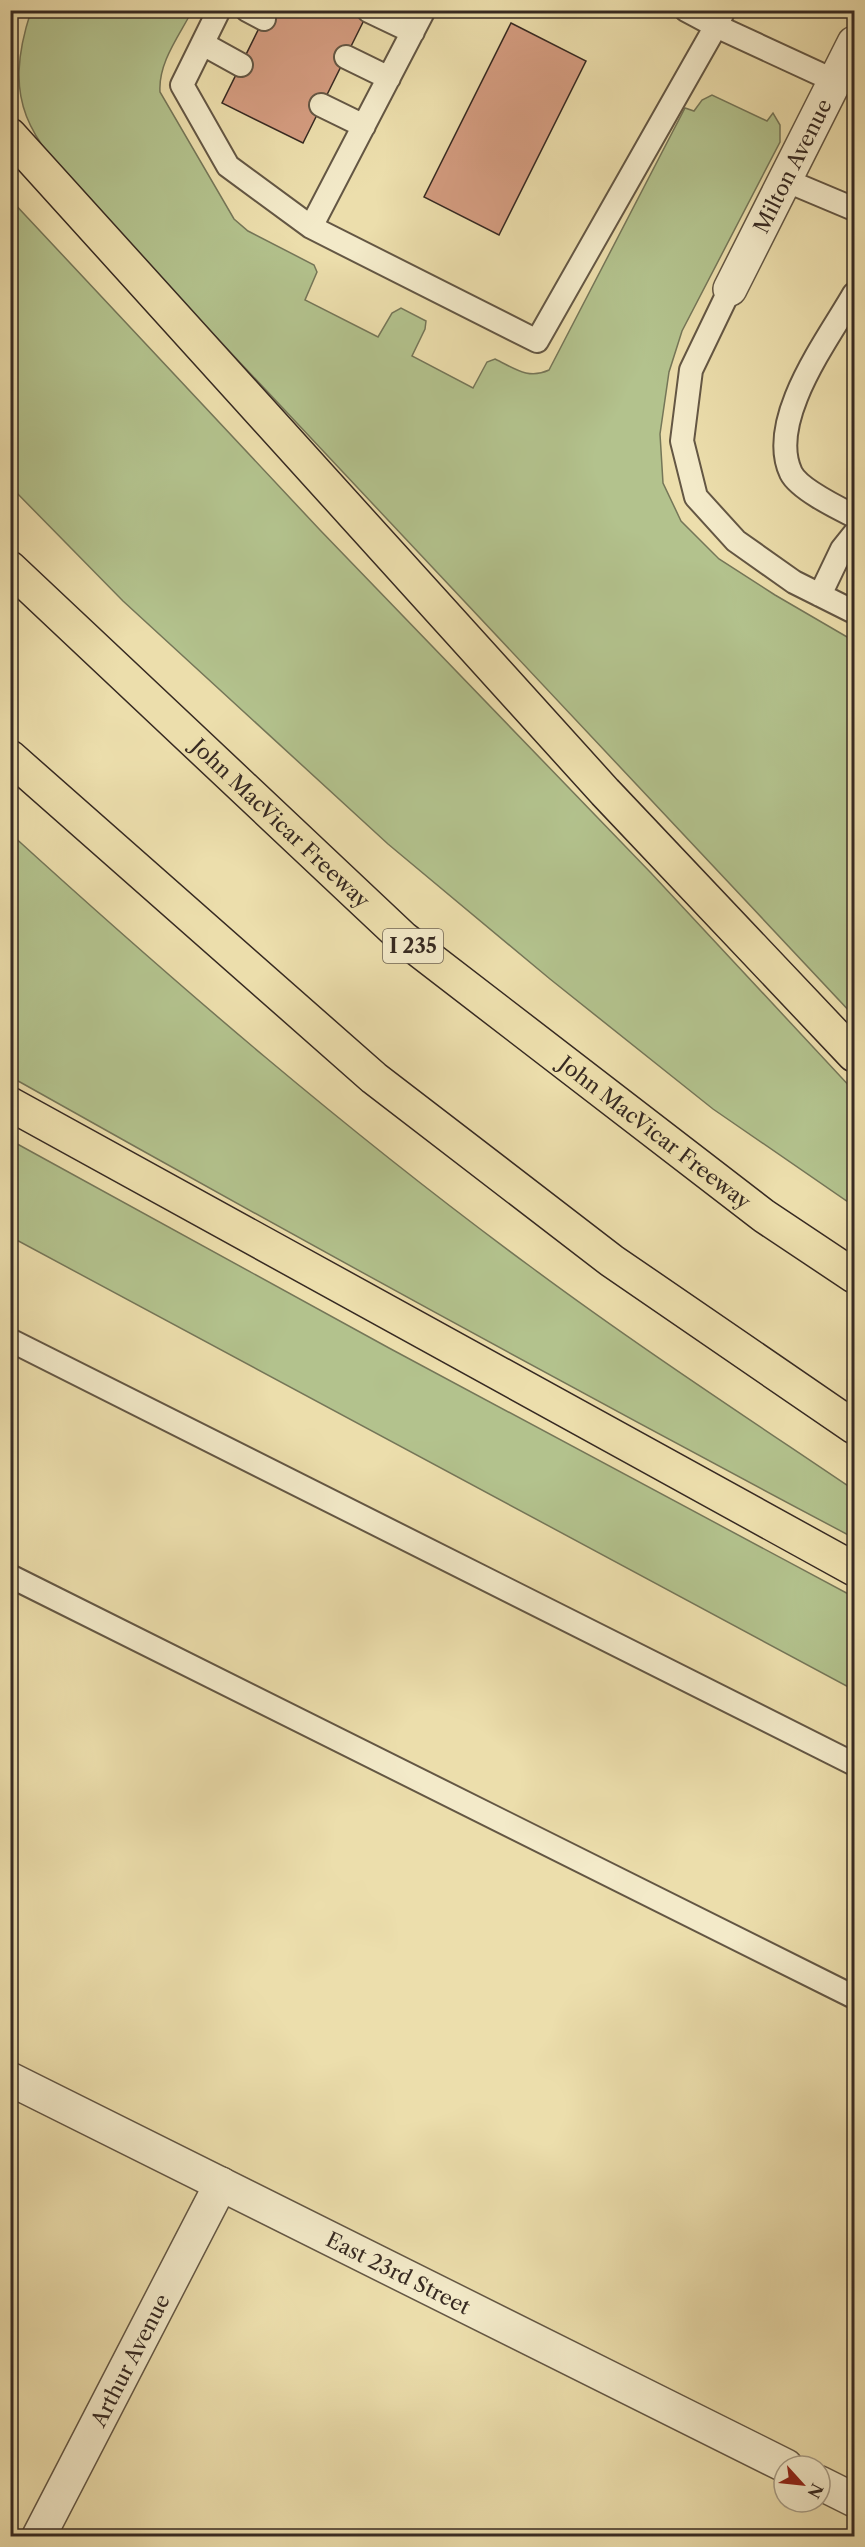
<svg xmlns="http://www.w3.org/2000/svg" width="865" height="2547" viewBox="0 0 865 2547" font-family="'Libre Caslon Text',serif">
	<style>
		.green { fill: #b3c28d; stroke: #757658; stroke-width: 1.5 }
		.building { fill: #d49c80; stroke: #372a22; stroke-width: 1.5 }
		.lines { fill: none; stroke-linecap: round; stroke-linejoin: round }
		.lane-casing { stroke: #645744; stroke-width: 26 }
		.street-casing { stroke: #645744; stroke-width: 36 }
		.highway-casing { stroke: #372a22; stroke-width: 36 }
		.lane { stroke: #f3eac9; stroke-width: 22 }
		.street { stroke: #f3eac9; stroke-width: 33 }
		.highway { stroke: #ecdeac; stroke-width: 33 }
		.labels { text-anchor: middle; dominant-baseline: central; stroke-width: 5; stroke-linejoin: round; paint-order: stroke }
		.shield { fill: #f3eac9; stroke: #6f6454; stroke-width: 1.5 }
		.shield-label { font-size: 20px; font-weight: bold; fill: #372a22 }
		.street-label { font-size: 21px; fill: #372a22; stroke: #f3eac9 }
	</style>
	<rect width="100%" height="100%" fill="#ecdeac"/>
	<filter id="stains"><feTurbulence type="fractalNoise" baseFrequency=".00333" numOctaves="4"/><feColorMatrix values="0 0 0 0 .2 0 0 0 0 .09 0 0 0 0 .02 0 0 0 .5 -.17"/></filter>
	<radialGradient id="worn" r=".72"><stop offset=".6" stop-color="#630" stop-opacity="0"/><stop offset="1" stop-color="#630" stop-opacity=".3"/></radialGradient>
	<path class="green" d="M31,11h161c-13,25 -34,52 -32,81l74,127 14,12 66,34 3,7 -12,28 73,37 14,-24 9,-5 25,13 -1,8 -13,27 61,32 14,-26 8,-3c19,9 33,21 54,11l136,-262 9,3 8,-11 10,-5 55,26 6,-8 7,12v17l-98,189 -13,41 -9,62 3,49 18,38 38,38 56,36 79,46v375c-254,-270 -507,-541 -762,-811 -60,-67 -92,-99 -61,-194z
		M11,200l309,330 331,343 203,218v115l-141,-97 -163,-130 -162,-135 -265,-243 -112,-114z
		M11,834c167,152 338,299 520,433 105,78 215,150 323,223v48c-283,-150 -564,-304 -843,-461z
		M10,1140l379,208 465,249v93l-843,-453z"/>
	<path class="building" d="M268,10h101l-66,133 -81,-40z
		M511,23l75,38 -87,174 -75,-38z"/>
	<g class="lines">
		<defs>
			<path id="lane" d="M219,10l-37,75 46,81 83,61 226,114 179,-315 -30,-16
				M247,10l17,9
				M724,10l-8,16 119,55
				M369,11l44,21
				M203,44l38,21
				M346,57l43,21
				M321,105l43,21
				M785,180l69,29
				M311,227l113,-217
				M730,289l-39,81 -9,71 14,56 40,44 58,41 60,30
				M854,294c-25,44 -88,126 -63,179 8,16 47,35 63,43
				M820,595l22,-46 12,-15
				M10,1340l844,424
				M10,1576l844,421"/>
			<g id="street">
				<path id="s1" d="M730,289l124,-246"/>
				<path id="s2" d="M10,2079l776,387"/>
				<path d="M820,2483l34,17"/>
				<path id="s3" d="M39,2536l182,-352"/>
			</g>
			<g id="highway">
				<path d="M10,135l595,657 249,263"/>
				<path id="s4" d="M10,568l393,370 361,278 90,60"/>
				<path d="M10,757l364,321 238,183 242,166"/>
				<path d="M10,1104l844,465"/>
			</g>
		</defs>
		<use href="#lane" class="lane-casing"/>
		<use href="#street" class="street-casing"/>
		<use href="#highway" class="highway-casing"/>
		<use href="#lane" class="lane"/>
		<use href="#street" class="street"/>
		<use href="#highway" class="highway"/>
	</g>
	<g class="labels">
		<rect class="shield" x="383" y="929" width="60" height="34" rx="4.5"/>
		<g class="shield-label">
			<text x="413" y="946">I 235</text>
		</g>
		<g class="street-label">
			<text stroke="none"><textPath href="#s1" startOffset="138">Milton Avenue</textPath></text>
			<text stroke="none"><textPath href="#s4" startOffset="372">John MacVicar Freeway</textPath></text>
			<text stroke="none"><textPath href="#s4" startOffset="858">John MacVicar Freeway</textPath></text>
			<text stroke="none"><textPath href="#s2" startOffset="434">East 23rd Street</textPath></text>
			<text stroke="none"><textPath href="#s3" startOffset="198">Arthur Avenue</textPath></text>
		</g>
	</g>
	<rect width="865" height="2547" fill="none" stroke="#ecdeac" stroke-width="36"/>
	<rect x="12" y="12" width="841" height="2523" fill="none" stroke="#372a22" stroke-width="3"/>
	<rect x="18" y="18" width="829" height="2511" fill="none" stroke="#372a22" stroke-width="1.5"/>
	<g transform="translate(802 2484) rotate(117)"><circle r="28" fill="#f3eac9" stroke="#a89d86" stroke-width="1.5"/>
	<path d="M0-4.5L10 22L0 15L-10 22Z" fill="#8f2418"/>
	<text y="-9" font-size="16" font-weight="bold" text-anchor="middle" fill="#372a22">N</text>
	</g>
	<rect width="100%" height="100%" filter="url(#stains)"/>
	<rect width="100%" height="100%" fill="url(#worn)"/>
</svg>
